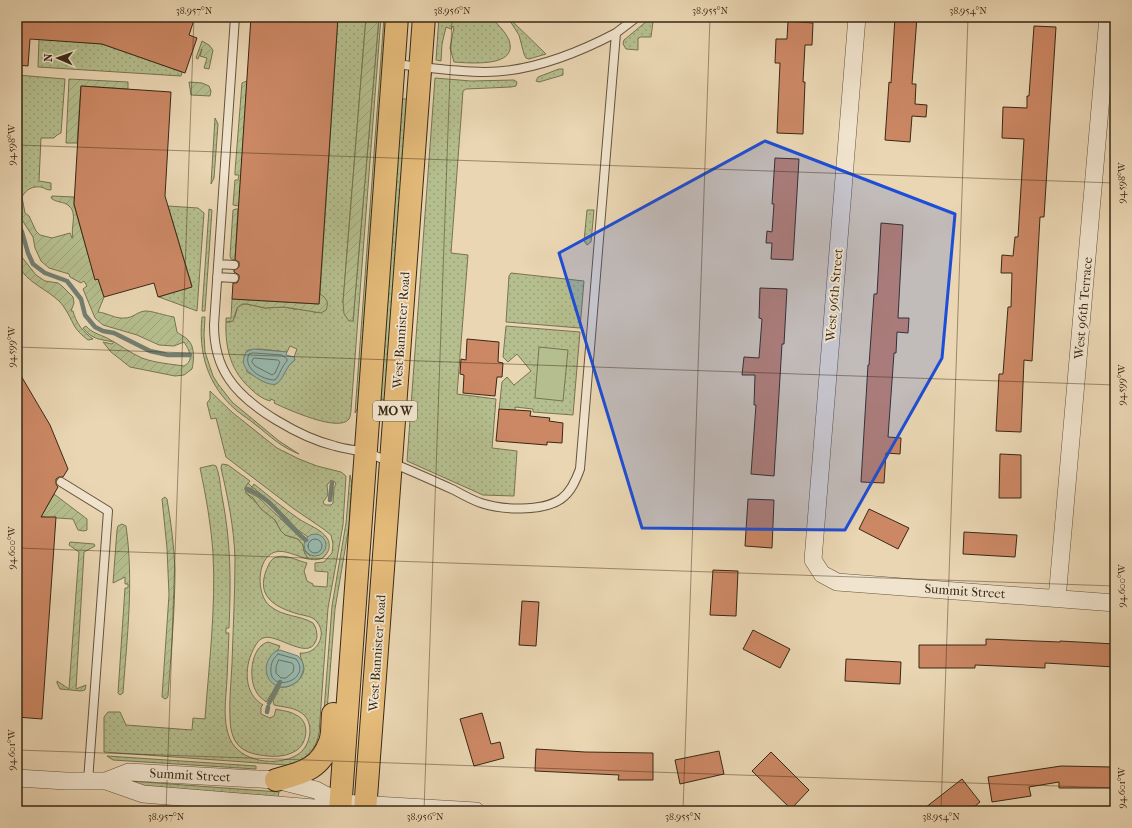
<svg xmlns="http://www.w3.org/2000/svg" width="1132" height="828" viewBox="0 0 1132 828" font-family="'IM FELL French Canon',serif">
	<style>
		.grass { fill: url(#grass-dots); stroke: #777452; fill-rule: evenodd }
		.garden { fill: url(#garden-furrows); stroke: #777452; fill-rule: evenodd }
		.pitch { fill: #b5be8e; stroke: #777452 }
		.water { fill: #98b9ae; stroke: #727f71 }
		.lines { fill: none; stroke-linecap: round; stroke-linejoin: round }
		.shore { stroke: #687162; stroke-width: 1 }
		.stream { stroke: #727f71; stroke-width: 4.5 }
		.building { fill: #cc8865; stroke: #392915 }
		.lane-casing { stroke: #65543c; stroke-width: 10 }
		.street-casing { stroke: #65543c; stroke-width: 18 }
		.primary-casing { stroke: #392915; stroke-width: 24 }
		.lane { stroke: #f1e4ce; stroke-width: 8 }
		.street { stroke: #f1e4ce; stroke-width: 17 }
		.primary { stroke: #e5bb7a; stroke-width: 22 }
		.marked { fill: #1d4ed8; fill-opacity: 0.2; stroke: #1d4ed8; stroke-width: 3; stroke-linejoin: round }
		.ticks { fill: none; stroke: #392915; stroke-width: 1; stroke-opacity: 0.45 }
		.labels { text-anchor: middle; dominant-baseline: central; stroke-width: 3.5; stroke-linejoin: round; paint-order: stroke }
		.shield { fill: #f1e4ce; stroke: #70614c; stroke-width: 1 }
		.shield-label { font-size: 12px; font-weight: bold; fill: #392915 }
		.street-label { font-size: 13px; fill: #392915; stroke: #f1e4ce }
		.neatline { fill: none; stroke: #392915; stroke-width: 1.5 }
		.ticks-label { font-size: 10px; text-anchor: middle; fill: #392915 }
	</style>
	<defs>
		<pattern id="grass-dots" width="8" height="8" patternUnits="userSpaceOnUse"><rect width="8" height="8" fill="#b5be8e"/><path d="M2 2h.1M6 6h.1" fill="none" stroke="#9ca37a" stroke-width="1.8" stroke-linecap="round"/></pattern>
		<pattern id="garden-furrows" width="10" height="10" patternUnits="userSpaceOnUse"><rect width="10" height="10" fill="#b5be8e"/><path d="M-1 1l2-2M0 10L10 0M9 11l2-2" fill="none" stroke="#9ca37a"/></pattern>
	</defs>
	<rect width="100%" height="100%" fill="#ead6b3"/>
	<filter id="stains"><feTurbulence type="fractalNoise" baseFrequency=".005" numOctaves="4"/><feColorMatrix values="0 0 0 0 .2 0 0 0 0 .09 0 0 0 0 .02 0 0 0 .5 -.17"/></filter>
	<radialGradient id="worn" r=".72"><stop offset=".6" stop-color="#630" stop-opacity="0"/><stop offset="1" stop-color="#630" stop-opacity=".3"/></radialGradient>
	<path class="grass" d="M338,17h28l-23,285 10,19 26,-304h2l-30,393c0,3 -1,7 -2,9 -10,14 -62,-10 -75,-16l1,-2 -4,-2 -1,2c-7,-2 -13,-6 -18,-11 -21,-18 -27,-41 -26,-68h5l4,-5 2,-9 5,-4h5l18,4 19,-1 10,2 16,1 6,3 10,-13 -6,-6zM290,346l7,3 -3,8 1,3c-9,6 -11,17 -19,24l-9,-1 -20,-11 -3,-15 4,-7 12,-1 27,3z
		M384,17h3l-29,391 -3,5z
		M439,17h52c6,7 14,14 18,23 10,28 -40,23 -55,22l-4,-14 4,-21 -1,-1 -2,3 -5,-2 -4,17 -1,17 -5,-1z
		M511,20l35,34 -17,5 -3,-1 -2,-4 -5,-19 -9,-14z
		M650,20l3,2 -2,15h-11l-2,2v11l-12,-1 -3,-5 1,-4 23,-19z
		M39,39l63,5 80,28 -1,4 -143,-9z
		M559,69h4v6l-24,7 -3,-1 2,-4z
		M17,75l48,4 -4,54 -4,2 -3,3h-13l-2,43 12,2v7c-5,0 -6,-2 -10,-3 -8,-1 -15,2 -19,10l-5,-3z
		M435,78l36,3 43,-1 3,2 -1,4 -5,1 -45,2 -3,2 -12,162 17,2 -11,139 39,5 -4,49 25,3 -3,45 -31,-1 -76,-34z
		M401,99h8l-23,301 -8,-1z
		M168,206l30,2 6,5 -7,98 -38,-14 33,-11z
		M587,210h7l-3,32 -4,3 -3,-4z
		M511,273l73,8 -4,47 -74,-6 3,-46z
		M202,317h3l-1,18 1,17 8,24 5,8 14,18 47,39 20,13c-18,-7 -28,-17 -43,-29 -6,-5 -14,-10 -20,-15 -28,-24 -38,-57 -34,-93z
		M506,326l74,6 -7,83 -40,-3v-3l-18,-2v4l-16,-1 3,-28 5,-5 7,8 17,-14 -14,-17 -9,8 -5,-5z
		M210,391l23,22 44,35 22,11 18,7 24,6 5,4 -3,49 -15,83 -9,126c-4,18 -15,27 -32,31l-183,-13v-35l4,-5h12l6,13 66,5 1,-12 12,1c4,-55 11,-111 8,-166 -2,-28 -7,-57 -13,-85l13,-3 3,1c4,9 4,20 6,30 9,47 9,84 7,132h-3v5h3c-1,15 -1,31 -2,46 -1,19 -5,42 3,60 10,23 46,28 67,16 14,-8 19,-34 3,-43 -8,-5 -18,-5 -26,-7l-1,-4 7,-14c10,2 23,-7 24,-18 0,-5 -4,-11 -4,-16 16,2 28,-18 17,-31 -4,-6 -12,-6 -19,-8 -27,-8 -44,-20 -29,-50 7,-15 26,-4 38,-1l-3,8 3,10 6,3v2l14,1 1,-15 -13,-1v-8l9,-1 8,-9 1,-9 -2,-9 -9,-7 -28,-19 -68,-52 -10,-39 -5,1 -4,-16 3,-4zM331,480l4,2 1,2 -2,4 -1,15 -2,2h-6l-2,-3 5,-7 -1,-10z
		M222,464l6,1 22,16 -5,7 1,5 29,27 6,11 4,4 13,4 5,6 2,9 3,3v2c-10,-2 -23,-10 -33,-7 -19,6 -19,43 -5,54 13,11 30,9 43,17 3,4 4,9 4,14 -5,28 -40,-5 -54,1 -5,2 -8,8 -10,12 -9,18 -9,44 10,55l-2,2v7l9,4 4,-2 2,-7c7,2 14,2 20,6 14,6 12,27 1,35 -9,6 -19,7 -29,6 -25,-2 -37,-10 -38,-37 -1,-18 1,-36 2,-55 1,-35 3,-70 3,-106 -1,-30 -7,-60 -14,-90z
		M350,475l2,9 -3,42 -14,83 -10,127 -6,11 4,-23 9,-118 14,-83z
		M268,642l12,4 -2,4 -2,1c-8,9 -13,14 -6,26 1,3 2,5 6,8l-4,8 -6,9c-3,-3 -7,-5 -9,-9 -9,-13 -7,-46 11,-51z
		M107,756l149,10v3l-143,-9z
		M130,781l149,11 -1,5 -133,-11z"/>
	<path class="garden" d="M366,17h13l-26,304h-4l-5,-7 -1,-12z
		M202,41l7,4 4,5 -4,19 -5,-1 3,-10 -7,-2 2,-7 -4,10 -2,-1z
		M69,79l59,3v7l-47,-3 -4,57h-11z
		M247,81l-8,125 -6,-1 2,-25h3l1,-5h-4v-4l7,-88z
		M189,82l13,1 7,3 2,5 -1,5 -19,-1z
		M215,118l3,6 -4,54 -3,6z
		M17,194l5,3 3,16 4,3 7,15 4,4 12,3 18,-5 2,5h1c-3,-10 5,-25 -4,-32 -5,-5 -13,-3 -18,-8l1,-2 22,1v8l21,74h3l6,18 -6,15c10,1 17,7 27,6 8,0 13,-7 21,-7 6,0 21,5 28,6l3,15c3,3 9,5 11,8 7,6 6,21 4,29l-8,6 -9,1 -45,-9 -19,-15 -8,-10 9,2 2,-2c-15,-3 -21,-2 -31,-14l3,-2c6,7 13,8 21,12 12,6 23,15 35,20 13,5 29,6 42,8 11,-6 5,-16 0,-24l-10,4 -15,-1 -22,-10 -34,-10 -8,-7 -12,-29 4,-3 -3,-5 -3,2 -11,-6 -1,-3 -20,-6 -8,-7 -6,-13 -2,-11 -16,-25z
		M209,209l3,1 -7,101h-3z
		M236,209h2l-3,51 -4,-1 -1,-3 3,-46z
		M17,247l4,9 15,19 9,6 13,2 4,3 11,11 1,6 -3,8h2c3,12 10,21 20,28l-5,1c-5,-4 -10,-8 -13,-13 -5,-9 -8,-17 -15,-25 -13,-13 -33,-19 -42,-37 -3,-4 -1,-13 -1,-18z
		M320,294c7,4 9,9 6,16l-5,3 -37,-6 -19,1 -18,-4h-5l-5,4 -4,13 -7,1v-4h5l1,-19 87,5z
		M248,483l4,4 2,-3c15,12 29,24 45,35 9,6 22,10 28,19 3,4 3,11 0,15 -4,8 -12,7 -19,6l-4,-8 -1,-6 -5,-6 -13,-4 -4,-4 -6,-11 -14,-11 -8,-11 -7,-5 -1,-5zM252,488h2l32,29 12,13 10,7 4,-2 -2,21 -5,-5v-9l-47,-45 -10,-5 -1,-3z
		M54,494l33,25v11l-3,1 -6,-1 -5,-11 -32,-2z
		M165,497l2,2c4,23 7,47 8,70 0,42 -4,85 -7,127l-1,2 -2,1 -3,-2 7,-102 -2,-47 -5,-49z
		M122,524l4,2c8,56 1,111 -3,167l-3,2 -2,-2 7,-105h3v-4h-3v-7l-12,6 4,-53 1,-4z
		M70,542l24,2 1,2 -11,6 -8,137 10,-4 -1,5 -4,1 -21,-2 -3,-6v-2l12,8 10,-137 -10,-7z"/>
	<path class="pitch" d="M539,347l29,3 -5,51 -28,-3z"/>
	<path class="water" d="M253,349l34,3 -1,3 8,2 1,3c-10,6 -11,20 -19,24 -7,3 -28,-10 -31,-17 -3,-5 -1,-10 1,-15z
		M304 545a11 11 0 1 1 22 0a11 11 0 1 1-22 0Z
		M280,650l18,6c6,6 7,12 3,20 -1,3 -3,5 -6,7 -19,13 -37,-8 -25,-26 3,-4 5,-6 10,-7z"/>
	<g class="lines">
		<path class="shore" d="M254,353l28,2 5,4v2c-6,6 -7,14 -12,19 -13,0 -33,-12 -26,-26z
			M254,358l24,2 2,2 -5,11 -3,2 -17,-9 -3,-4z
			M308 546a7 7 0 1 1 14 0a7 7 0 1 1-14 0Z
			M278,654l18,5c17,21 -28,36 -25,9 0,-6 3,-10 7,-14z
			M279,660l13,3 2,3 -1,6 -7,6h-5l-5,-5v-6z"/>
		<path class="stream" d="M17,222l5,10 6,21 5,11 12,9 22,8 14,18 4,16 10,12 8,4 11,2 36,18 18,4h22
			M247,489c25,8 39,36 59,51
			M330,500l2,-17
			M269,703l11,-21
			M267,712l1,-5"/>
	</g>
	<path class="building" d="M17,17h178l-6,18 8,3 -12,35 -83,-29 -72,-5 -2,27 -11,-1z
		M251,17h87l-19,287 -87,-5 1,-16h4l2,-4v-4l-5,-3v-2l4,-2 1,-2v-4l-4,-2z
		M895,17h22l-5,67h4l-1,20 12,1 -1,12 -14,-1 -2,26 -25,-2 4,-58 2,1z
		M788,21l25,2 -1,22h-7l-2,37h2l-2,52 -26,-1 3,-70h-5l1,-24h11z
		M1034,26l22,1 -12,190h-4l-8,144 -8,-1 -3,72 -25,-1 3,-57h4l5,-67h3l1,-34h-11l1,-18 11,1 2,-19h3l6,-98 -22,-1 1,-31 24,1v-12h2z
		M81,86l90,6 -6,104 27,91 -34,10 -4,-14 -50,14 -6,-18 -3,1 -21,-76z
		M775,158l24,1 -6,101 -22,-1 1,-16h-6l1,-12 5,1 2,-28h-2z
		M881,223l22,2 -5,93h11l-1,15 -11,-1 -1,21h-2l-6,84 13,1 -1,16 -14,-1 -2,30 -23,-1 7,-117h1l5,-71h3z
		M760,288l27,1 -3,55h-2l-8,132 -23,-2 5,-69h-2l1,-30h-13l2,-18 15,1 3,-39 -3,-1z
		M467,339l32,3 -1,20 5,1 -1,14h-5l-2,19 -32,-3 1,-18 -4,-1 1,-15 5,1z
		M17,369l33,56 18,44 -5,8h-4l-3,2v5l2,3 -17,30h15l-14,202 -25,-2z
		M499,409l32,2 -1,5 20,2 -1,3 14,2 -1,20 -15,-1v3l-51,-4z
		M1000,454l21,1v43h-22z
		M748,499l26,1 -2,48 -27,-2z
		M869,509l40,19 -11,21 -39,-20z
		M964,532l53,3 -2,22 -52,-3z
		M713,570l25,1 -2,45 -26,-1z
		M522,601l17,1 -3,44 -17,-1z
		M753,630l37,19 -10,19 -37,-19z
		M986,639l74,3v-1l55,3v23l-70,-4v5l-70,-3v3h-56v-23h67z
		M846,659l55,3 -1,22 -55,-3z
		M482,713l9,31 9,-2 4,16 -30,8 -14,-47z
		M536,749l49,3 68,1v27h-35l1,-5 -84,-4z
		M719,751l5,23 -44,10 -5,-24z
		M771,752l38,38 -18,19 -39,-38z
		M1061,766l51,1v21h-53v-6l-30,5 2,9 -39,6 -4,-25z
		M962,779l18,23 -11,9h-48z"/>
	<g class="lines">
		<defs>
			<path id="lane" d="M235,17l-21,308c0,20 4,38 15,54 19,29 73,59 106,67 10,3 20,4 29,6 8,2 16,6 23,9 23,9 45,19 67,29 9,5 18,10 27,13 21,7 61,9 80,-4 10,-7 15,-19 19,-30l36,-436 21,-16
				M394,64c30,3 61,8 91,8 46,0 91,-18 131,-39
				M218,264l16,1
				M217,277l17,1
				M61,482l47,29 -20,270"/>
			<path id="street" d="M857,17l-44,543 9,14 15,8 278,21
				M1057,599l51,-582
				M17,778l49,3h40l37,13 171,14 27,-5
				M106,781l23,-9 147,8 40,10 25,13 135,8"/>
			<path id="primary" d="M276,780c25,-7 44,-10 54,-38 3,-8 2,-19 3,-28
				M340,811l57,-794
				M365,811l59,-794"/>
		</defs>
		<use href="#lane" class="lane-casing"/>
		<use href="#street" class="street-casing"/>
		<use href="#primary" class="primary-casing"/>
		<use href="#lane" class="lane"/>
		<use href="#street" class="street"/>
		<use href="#primary" class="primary"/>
	</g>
	<path class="marked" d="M765,141l190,73 -13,144 -97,172 -203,-2 -83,-275z"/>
	<path class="ticks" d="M17,145l1098,38M17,347l1098,38M17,548l1098,38M17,750l1098,38M166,811l28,-794M424,811l28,-794M683,811l27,-794M941,811l27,-794"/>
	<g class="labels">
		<rect class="shield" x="373" y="401" width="44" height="20" rx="3"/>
		<g class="shield-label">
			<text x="395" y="411">MO W</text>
		</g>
		<g class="street-label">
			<text transform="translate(834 295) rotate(-85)">West 96th Street</text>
			<text transform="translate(1083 308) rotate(-85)">West 96th Terrace</text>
			<text transform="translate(401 330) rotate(-86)">West Bannister Road</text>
			<text transform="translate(965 591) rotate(4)">Summit Street</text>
			<text transform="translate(377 653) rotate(-86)">West Bannister Road</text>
			<text transform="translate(190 775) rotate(3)">Summit Street</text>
		</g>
	</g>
	<rect width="1132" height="828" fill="none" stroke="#ead6b3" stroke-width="44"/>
	<g transform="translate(58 58) rotate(272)" stroke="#f1e4ce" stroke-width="3" paint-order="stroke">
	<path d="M0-3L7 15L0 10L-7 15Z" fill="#392915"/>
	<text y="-6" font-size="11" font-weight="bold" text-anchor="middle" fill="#392915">N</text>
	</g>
	<rect x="22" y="22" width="1088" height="784" class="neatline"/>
	<g class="ticks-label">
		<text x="194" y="14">38.957°N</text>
		<text x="452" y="14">38.956°N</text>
		<text x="710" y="14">38.955°N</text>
		<text x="968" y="14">38.954°N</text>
		<text transform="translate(11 145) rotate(-90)" y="4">94.598°W</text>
		<text transform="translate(1121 183) rotate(-90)" y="4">94.598°W</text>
		<text transform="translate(11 347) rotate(-90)" y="4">94.599°W</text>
		<text transform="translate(1121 385) rotate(-90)" y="4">94.599°W</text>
		<text transform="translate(11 548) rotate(-90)" y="4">94.600°W</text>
		<text transform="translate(1121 586) rotate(-90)" y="4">94.600°W</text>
		<text transform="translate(11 750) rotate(-90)" y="4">94.601°W</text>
		<text transform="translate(1121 788) rotate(-90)" y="4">94.601°W</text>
		<text x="166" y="820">38.957°N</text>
		<text x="425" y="820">38.956°N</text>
		<text x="683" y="820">38.955°N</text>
		<text x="941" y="820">38.954°N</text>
	</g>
	<rect width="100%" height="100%" filter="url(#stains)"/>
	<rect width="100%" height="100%" fill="url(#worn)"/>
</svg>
